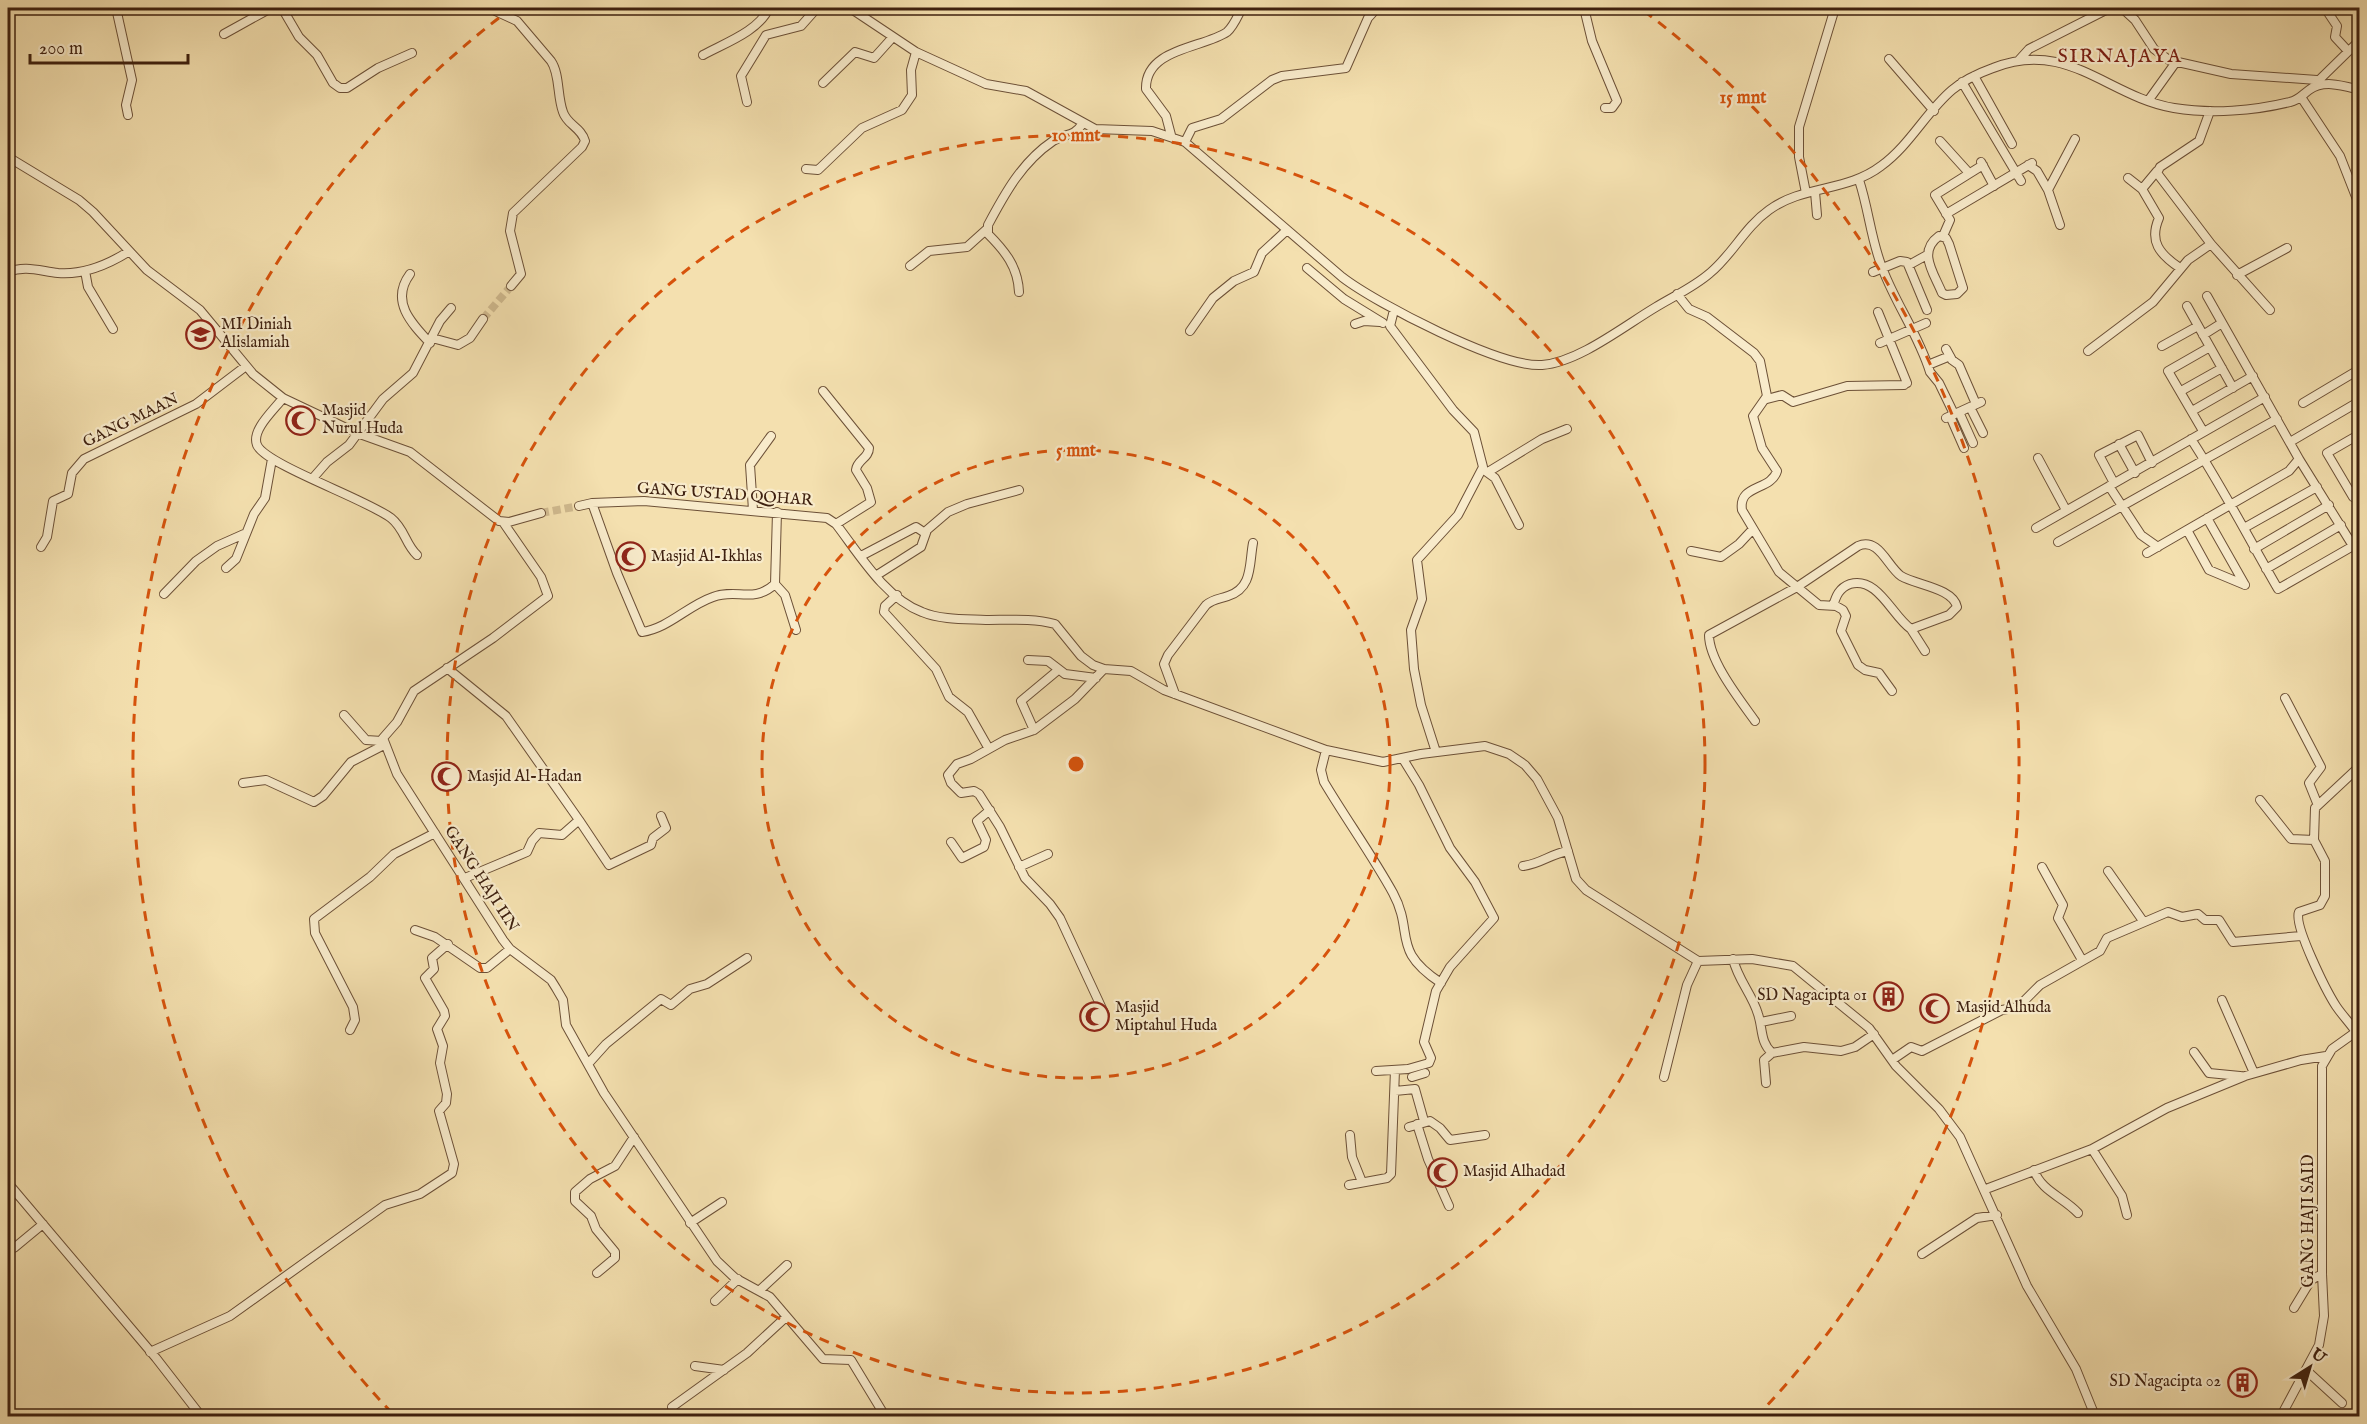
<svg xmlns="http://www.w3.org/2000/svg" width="2367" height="1424" viewBox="0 0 2367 1424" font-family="'IM FELL English',serif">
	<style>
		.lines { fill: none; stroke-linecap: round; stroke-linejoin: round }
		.minor-tunnel { stroke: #d0ba8f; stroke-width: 8; stroke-dasharray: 8 4; stroke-linecap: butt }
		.minor-casing { stroke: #6c5037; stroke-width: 10 }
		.minor { stroke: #f8ebcb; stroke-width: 8 }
		.ring { fill: none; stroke: #d7530c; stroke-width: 3; stroke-dasharray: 10 8 }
		.labels { text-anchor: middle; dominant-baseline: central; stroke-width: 4.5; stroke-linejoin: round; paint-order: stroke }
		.poi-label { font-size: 16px; fill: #3e200f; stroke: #f8ebcb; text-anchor: start }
		.street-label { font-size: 16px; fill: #3e200f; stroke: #f8ebcb }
		.quarter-label { font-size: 20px; letter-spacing: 1.5px; fill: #7a1f14; stroke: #f8ebcb }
		.centre { fill: #d7530c; stroke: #f8ebcb; stroke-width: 3 }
		.ring-label { font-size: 18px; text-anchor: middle; font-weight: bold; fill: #d7530c; stroke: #f8ebcb; stroke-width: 4.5; stroke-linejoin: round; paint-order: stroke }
	</style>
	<rect width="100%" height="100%" fill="#f4e0af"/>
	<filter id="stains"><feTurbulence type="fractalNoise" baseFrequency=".00333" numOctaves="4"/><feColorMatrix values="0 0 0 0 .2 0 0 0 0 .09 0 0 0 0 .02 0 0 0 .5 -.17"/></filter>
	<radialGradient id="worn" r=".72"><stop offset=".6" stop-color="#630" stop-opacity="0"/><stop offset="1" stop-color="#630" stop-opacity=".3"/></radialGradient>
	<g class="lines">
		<path class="minor-tunnel" d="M483,319l28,-33
			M541,513l38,-7"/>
		<defs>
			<path id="minor" d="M116,8l16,72 -6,25 2,10
				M282,8l17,29 18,18 16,28 7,5h7l31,-20 34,-15
				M489,8l28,13 34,40c9,13 6,35 12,51 4,13 18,15 22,29l-3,6 -69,66 -3,18 11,43 -10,12
				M850,8l66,44 70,32 40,7 69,38 57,2 33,11 157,135c35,27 159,91 200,88 37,-3 82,-39 114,-58 18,-11 38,-20 54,-34 22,-18 35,-46 59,-63 34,-25 78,-18 112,-44 29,-21 45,-54 71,-76 12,-10 27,-17 41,-22 74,-30 115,29 181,40 37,6 80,3 116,-6 9,-2 12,-7 19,-12 15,-11 35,-4 51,0
				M1584,8l8,33 25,60 -5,7h-7
				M2122,8l13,12 19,29 15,11 62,14 86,6
				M2325,8l12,18 -2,11 13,14
				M224,34l47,-26
				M703,55c22,-12 56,-24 66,-47
				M1889,59l45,52
				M2019,60l10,-11 81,-41
				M1974,76l38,68
				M1962,82l59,99
				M823,83l32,-31 19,6 18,-20
				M2315,84l45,-44
				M2301,97l39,59 20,51
				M2148,101l28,-39
				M747,102l-6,-26 25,-41 35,-9 16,-18
				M2210,111l-11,30 -39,26 -3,6 54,71 59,66
				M1171,135l-5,-19 -20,-27c-1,-41 58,-41 81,-57 7,-6 11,-17 15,-24
				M1940,141l29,32
				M1185,142l7,-14 29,-9 51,-39 10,-4 64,-8 22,-50 9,-10
				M8,157l71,43 14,12 54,58 53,40 53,64 30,24 74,35 53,19 89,69 10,1 32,-9
				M1981,162l13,24
				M2028,165l9,6 11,19
				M806,169l12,1 44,-42 40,-18 10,-15 -1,-25 5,-18
				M2128,178l14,11 17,29c-10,23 0,36 21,50
				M1859,180c10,30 12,61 24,90 13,34 36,66 47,102l9,11 15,31
				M2142,189l15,-18
				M1815,192l2,23
				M1806,193l-7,-36v-30l36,-119
				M1946,214l86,-51
				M2060,225l-12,-35 27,-51
				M1939,236l7,2 3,6 14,44 -6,6 -11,1 -4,-2c-8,-20 -25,-41 -3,-57z
				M1943,236l7,-16 -15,-25 48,-30
				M1909,265l18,-10
				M910,266l19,-15 38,-4 20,-18
				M1307,268l37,31 39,24
				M85,271l3,16 25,42
				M8,272c17,-7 32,-1 50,1 25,2 49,-8 70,-21
				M1873,272l27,-11 7,1 20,48
				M410,274c-20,27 1,49 20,69
				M2237,275l50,-27
				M1019,292c-1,-25 -14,-41 -31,-58v-9c17,-32 34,-63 65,-84 13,-9 19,-2 30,-18
				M1677,294l12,15 18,8 47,36 6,8 7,35 -14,20 9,32 15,23c-6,20 -39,13 -35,39l37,62 40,33 17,1 7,4 3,6 -5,15 17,34 7,5 14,3 13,18
				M2187,306l46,82
				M1394,310l-4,16 63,84 21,22 9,35 -25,48 -41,45 5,39 -11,31 3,39 7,36 15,47
				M1878,312l29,71
				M1355,324l9,-3 16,1
				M1190,331l23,-33 21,-17 20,-9 8,-19 25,-23
				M2203,335l19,-12
				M432,338l26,7 12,-7 13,-19
				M1880,343l46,-20
				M2162,346l36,-20
				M1946,349l6,11 7,5 17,39
				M2088,351l65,-49 35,-42 23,-16
				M1928,365l22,-9
				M823,391l46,57c0,10 -12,12 -13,22l11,18 4,14 -35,22
				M2181,391l41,-23
				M283,398c-9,12 -32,32 -26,47 9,20 109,54 134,73 14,11 14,26 26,37
				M1767,399l15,-4 11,7 54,-16 57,-1
				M2303,403l52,-31 5,9
				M1970,407l13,26
				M2192,411l61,-35
				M1959,412l14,31
				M1950,416l14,32
				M1946,418l35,-16
				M2203,431l-35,-60 42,-24
				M2191,439c32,49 58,100 87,150l75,-43 -54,-87
				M2290,442l70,-41
				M2119,444l16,29
				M2038,458l28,52
				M1484,470l11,8 24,47
				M1488,472l54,-33 25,-10
				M313,478l14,-16 22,-17 34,-46 30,-26 27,-52 11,-13
				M2114,483l-15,-28 39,-20 14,28
				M2109,486l32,49 17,12
				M2353,497l-26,-44 33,-19
				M592,503l25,70 25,59c27,-4 45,-26 71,-35 24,-9 40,7 62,-13
				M579,506l13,-3 52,-2 183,17 9,6c23,30 49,74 86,88 19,8 44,7 64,8 23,0 47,-2 69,4l26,32 12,9 11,4 27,2 33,19 162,60 57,12 38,-8 64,-8 24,8 16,11 12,14 21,39 18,61 10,11 112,71 54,-2 41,7 76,62 27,38 43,43 21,28 67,149 49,83 19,47
				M753,510l-3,-45 21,-29
				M777,512l-2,72 10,11 11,35
				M2207,518l38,67
				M503,522l38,55 7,19 -55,42 -79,53 -17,31 -14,16 14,36 106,166 7,9 41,31 5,8 7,12 3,25 38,68 113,168 18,17 35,19 53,62 28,1 34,56
				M2036,528l229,-131
				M2244,528l73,-41
				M2187,530l22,40 36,15
				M2058,542l219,-123
				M41,547l6,-10 6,-36 15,-7 4,-21 12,-14 112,-55 50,-38
				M2254,549l75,-44
				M1691,551l30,6 18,-13 14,-15
				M2147,553l142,-82 10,-12 -92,-163
				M861,556l55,-29 9,6
				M226,568l10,-9 18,-45 11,-16 7,-39
				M2266,569l75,-44
				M877,575l44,-28 6,-17 21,-18 19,-8 52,-14
				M164,594l32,-33 21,-15 27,-12
				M897,595l-12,11 -1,6 52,57 13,28 19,15 21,37
				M1911,629l14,22
				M1028,660l20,1 17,13 31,4
				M447,668l59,48 73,104 -17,15 -23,-2 -7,8 -5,11 -62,26
				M1104,669l-29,30 -41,31 -29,10 -34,19 -14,5 -9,11 3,8 10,10 13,-2 5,3 21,33 25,51 25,26 10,14 45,97
				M1175,694l-11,-30 4,-9 38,-50c7,-6 14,-6 22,-9 25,-8 21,-32 25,-53
				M2285,698l36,69 -12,16 8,20
				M344,715l22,25 16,1
				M1755,721c-15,-21 -46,-60 -46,-86l88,-48 61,-41c21,-9 29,20 43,30 15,9 52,12 56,31l-8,8 -38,14c-19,-13 -33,-53 -61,-45 -11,4 -14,12 -17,22
				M1034,730l-13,-29 36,-30
				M1326,750l-5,20 3,12c22,37 48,73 69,111 22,41 -3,56 48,90
				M243,783l23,-3 48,22 9,-6 28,-34 33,-17
				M2260,800l31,39 23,1
				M579,820l30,45 42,-20 2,-7 13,-10 -5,-12
				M951,842l11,16 22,-11 2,-7 -9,-19 13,-11
				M1523,866c18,-2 27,-12 45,-15
				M1019,867l29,-13
				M2042,867l21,38 -5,13 24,42
				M2108,871l35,50
				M415,930l20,7 45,31h7l23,-19
				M1733,959c5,21 19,35 25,55 5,15 2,28 14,39l32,-6 37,4 14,-4 19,-13
				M2222,1000l32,73
				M1761,1022l30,-6
				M350,1030l5,-10 -2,-13 -38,-74 -1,-14 56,-42 24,-23 41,-21
				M2356,1032c-6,-9 -14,-17 -20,-26 -9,-14 -43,-81 -37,-94l21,-7 5,-9v-35l-11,-21 1,-32 45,-42
				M2194,1052l15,21 31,3
				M1892,1060l19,-13 11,4 80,-41 16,-3 22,-22 60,-34 7,-13 61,-26 14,5 16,-3 7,6h14l14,22 68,-6
				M588,1064l18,-20 55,-45 10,6 19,-16 17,-5 40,-26
				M1376,1071l32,-2 21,-6 2,-5 -7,-16 12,-51 14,-24 44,-49 -19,-36 -25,-34 -31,-63 -16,-26
				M1412,1077l13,-4
				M1664,1077l23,-92 11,-24
				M1766,1083l-2,-23 8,-7
				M1395,1091l20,-2 9,32
				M1417,1124l11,35 21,47
				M1409,1127l21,-6 10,7 10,12 35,-5
				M1350,1135l2,22 10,25
				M2092,1149l30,47 5,19
				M2034,1170c7,21 29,27 44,43
				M8,1183l148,175 45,58
				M1349,1185l38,-7 4,-4 4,-104
				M1986,1189l106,-40 75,-41 78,-32 56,-16 25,-4
				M690,1223l32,-21
				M14,1248l29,-24
				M1922,1254l55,-36 20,-3
				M597,1273l18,-15v-6l-19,-23 -5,-13 -16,-15v-9l15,-13 25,-13 19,-29
				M760,1290l27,-25
				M715,1301l23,-22
				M2294,1308l17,-28 11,-6
				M150,1352l80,-36 155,-111 35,-11 32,-21 2,-9 -15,-53 7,-8 1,-9 -7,-31 3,-17 -6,-17 8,-13 -1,-5 -19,-33 9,-9 -2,-11 16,-14
				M695,1366l29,4
				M2306,1370l36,33
				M672,1407l75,-54 39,-36
				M2281,1416l38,-71 5,-29 -2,-42v-208l10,-17 28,-20"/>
		</defs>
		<use href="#minor" class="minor-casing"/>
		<use href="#minor" class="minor"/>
	</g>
	<g class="ring">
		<circle cx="1076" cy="764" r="314"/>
		<circle cx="1076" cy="764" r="629"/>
		<path d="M392 1413A943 943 0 0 1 508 11M1644 11A943 943 0 0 1 1760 1413"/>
	</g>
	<defs>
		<symbol id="school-ring" viewBox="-11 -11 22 22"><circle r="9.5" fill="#f8ebcb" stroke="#8f2418" stroke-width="1.5"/><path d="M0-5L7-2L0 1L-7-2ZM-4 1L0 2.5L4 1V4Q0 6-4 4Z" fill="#8f2418"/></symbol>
		<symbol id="mosque-ring" viewBox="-11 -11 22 22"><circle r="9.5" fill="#f8ebcb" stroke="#8f2418" stroke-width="1.5"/><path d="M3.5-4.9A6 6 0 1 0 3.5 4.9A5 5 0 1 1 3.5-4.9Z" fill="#8f2418"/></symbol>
		<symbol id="building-ring" viewBox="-11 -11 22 22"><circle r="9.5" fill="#f8ebcb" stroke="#8f2418" stroke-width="1.5"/><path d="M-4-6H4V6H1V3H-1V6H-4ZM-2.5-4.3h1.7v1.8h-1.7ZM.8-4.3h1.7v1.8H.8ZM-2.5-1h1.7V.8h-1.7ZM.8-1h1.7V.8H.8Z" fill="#8f2418"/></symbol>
	</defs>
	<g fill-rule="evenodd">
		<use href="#school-ring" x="184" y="318" width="33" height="33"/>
		<use href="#mosque-ring" x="284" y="404" width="33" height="33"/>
		<use href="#mosque-ring" x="614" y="540" width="33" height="33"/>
		<use href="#mosque-ring" x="430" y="760" width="33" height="33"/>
		<use href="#building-ring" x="1872" y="980" width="33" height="33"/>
		<use href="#mosque-ring" x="1918" y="992" width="33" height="33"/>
		<use href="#mosque-ring" x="1078" y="1000" width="33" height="33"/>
		<use href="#mosque-ring" x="1426" y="1156" width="33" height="33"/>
		<use href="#building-ring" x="2226" y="1366" width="33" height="33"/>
	</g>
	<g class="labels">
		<g class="poi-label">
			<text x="221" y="325">MI Diniah<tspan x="221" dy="18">Alislamiah</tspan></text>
			<text x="322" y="411">Masjid<tspan x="322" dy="18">Nurul Huda</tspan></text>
			<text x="651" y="557">Masjid Al-Ikhlas</text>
			<text x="467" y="777">Masjid Al-Hadan</text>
			<text x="1867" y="996" text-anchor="end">SD Nagacipta 01</text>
			<text x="1115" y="1008">Masjid<tspan x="1115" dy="18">Miptahul Huda</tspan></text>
			<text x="1956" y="1008">Masjid Alhuda</text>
			<text x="1463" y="1172">Masjid Alhadad</text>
			<text x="2221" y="1382" text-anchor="end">SD Nagacipta 02</text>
		</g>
		<g class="street-label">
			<text transform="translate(131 421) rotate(-26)">GANG MAAN</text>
			<text transform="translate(725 495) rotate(4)">GANG USTAD QOHAR</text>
			<text transform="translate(481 879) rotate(57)">GANG HAJI IIN</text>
			<text transform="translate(2309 1221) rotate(-90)">GANG HAJI SAID</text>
		</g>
		<g class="quarter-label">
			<text x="2120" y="56">SIRNAJAYA</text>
		</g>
	</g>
	<circle cx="1076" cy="764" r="9" class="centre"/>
	<g class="ring-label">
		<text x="1743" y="103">15 mnt</text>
		<text x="1076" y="141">10 mnt</text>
		<text x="1076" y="456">5 mnt</text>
	</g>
	<rect width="2367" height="1424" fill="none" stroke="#f4e0af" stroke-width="30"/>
	<rect x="9" y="9" width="2349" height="1406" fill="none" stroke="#3e200f" stroke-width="3"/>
	<rect x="15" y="15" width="2337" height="1394" fill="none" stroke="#3e200f" stroke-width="1.5"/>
	<g transform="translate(2310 1367) rotate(37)" stroke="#f8ebcb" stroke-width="4.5" paint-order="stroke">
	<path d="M0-4.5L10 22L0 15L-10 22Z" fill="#3e200f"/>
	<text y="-9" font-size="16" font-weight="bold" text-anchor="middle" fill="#3e200f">U</text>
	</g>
	<path d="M30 54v9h158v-9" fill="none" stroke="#3e200f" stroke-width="3"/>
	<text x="39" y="54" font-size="18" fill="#3e200f" stroke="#f8ebcb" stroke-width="4.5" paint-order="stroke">200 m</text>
	<rect width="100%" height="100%" filter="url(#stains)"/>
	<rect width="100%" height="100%" fill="url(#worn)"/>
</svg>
